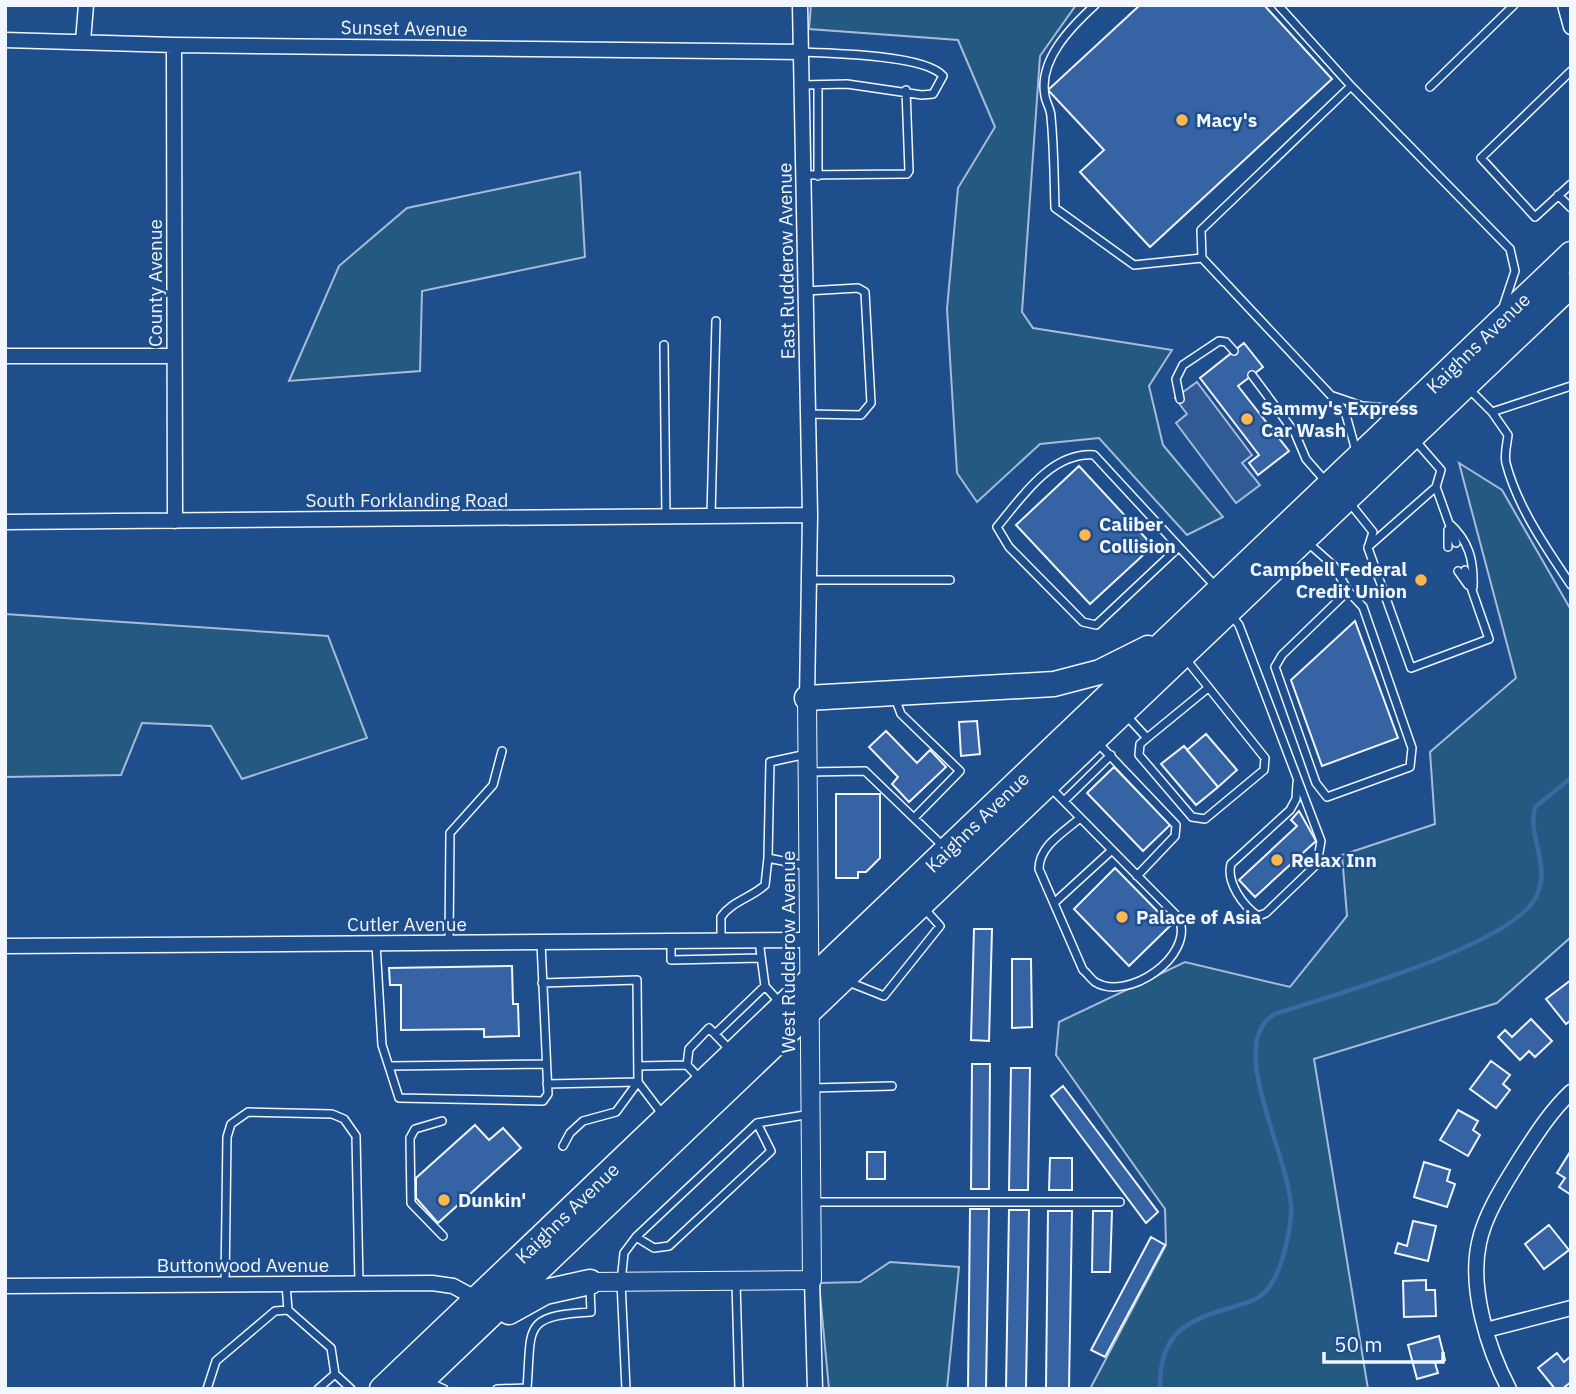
<svg xmlns="http://www.w3.org/2000/svg" width="1576" height="1394" viewBox="0 0 1576 1394" font-family="'IBM Plex Sans',sans-serif">
	<style>
		.green { fill: #245a82; stroke: #a8bbd7; stroke-width: 2 }
		.parking { fill: #305b95; stroke: #a8bbd7; stroke-width: 2 }
		.lines { fill: none; stroke-linecap: round; stroke-linejoin: round }
		.stream { stroke: #3b69a3; stroke-width: 4.5 }
		.building { fill: #3563a3; stroke: #f2f6ff; stroke-width: 2 }
		.service-casing { stroke: #f2f6ff; stroke-width: 10 }
		.minor-casing { stroke: #f2f6ff; stroke-width: 17 }
		.tertiary-casing { stroke: #f2f6ff; stroke-width: 20 }
		.trunk-casing { stroke: #f2f6ff; stroke-width: 27 }
		.service { stroke: #1f4e8c; stroke-width: 7 }
		.minor { stroke: #1f4e8c; stroke-width: 14 }
		.tertiary { stroke: #1f4e8c; stroke-width: 18 }
		.trunk { stroke: #1f4e8c; stroke-width: 24 }
		.poi-dot { fill: #ffb74d; stroke: #1f4e8c; stroke-width: 2.5 }
		.labels { text-anchor: middle; dominant-baseline: central; stroke-width: 5; stroke-linejoin: round; paint-order: stroke }
		.street-label { font-size: 19px; fill: #f2f6ff; stroke: #1f4e8c }
		.poi-label { font-size: 19px; font-weight: bold; fill: #f2f6ff; stroke: #1f4e8c; text-anchor: start }
	</style>
	<rect width="100%" height="100%" fill="#1f4e8c"/>
	<path class="green" d="M811,5h265l-36,51 -18,256 11,16 139,22 -23,36 14,59 60,72 -36,18 -88,-97 -59,6 -63,58 -20,-29 -10,-164 11,-121 37,-61 -37,-87 -149,-11z
		M580,172l5,85 -163,34 -2,80 -131,10 50,-115 68,-58z
		M1459,463l43,27 69,120v327l-74,66 -183,56 54,330h-278l76,-144 -1,-36 -109,-154 3,-33 126,-60 105,25 57,-71 -5,-61 93,-31 -5,-72 86,-74z
		M5,614l323,22 39,102 -125,41 -31,-53 -69,-3 -21,52 -116,2z
		M890,1262l69,5 -12,122h-118l-10,-106 41,-1z"/>
	<path class="parking" d="M1197,382l55,73 -10,8 18,22 -24,18 -60,-80 11,-9 -12,-16z"/>
	<g class="lines">
		<path class="stream" d="M1160,1389c-1,-56 25,-68 73,-82 12,-4 24,-6 33,-16 15,-16 23,-54 25,-76 4,-52 -69,-171 -16,-201 54,-18 241,-69 262,-119 14,-32 -10,-57 -2,-88l36,-29"/>
	</g>
	<path class="building" d="M1140,5h124l68,74 -182,168 -70,-75 24,-22 -56,-60z
		M1244,343l19,24 -25,19 51,65 -31,24 -9,-12 10,-8 -59,-77z
		M1079,466l74,80 -63,58 -74,-79z
		M1355,621l43,117 -76,28 -31,-86z
		M977,721l3,33 -19,2 -2,-34z
		M886,731l31,32 13,-13 16,17 -37,35 -17,-18 6,-7 -29,-30z
		M1206,734l31,36 -19,17 -31,-37z
		M1184,746l34,41 -22,18 -35,-41z
		M1114,767l56,58 -27,26 -56,-58z
		M836,794h44v64l-14,14h-8v6h-22z
		M1299,811l17,30 -61,56 -16,-17 58,-54 -6,-6z
		M1115,868l56,57 -42,41 -55,-57z
		M974,929h18l-3,112 -18,-1z
		M1012,959h19l1,68 -20,1z
		M512,966l1,38h5l1,32 -35,1v-8l-83,1v-45h-11l-1,-17z
		M1571,980v40l-5,4 -20,-25z
		M1531,1019l21,22 -17,16 -6,-6 -9,9 -22,-23 7,-7 7,7z
		M1491,1061l19,14 -7,9 7,6 -14,18 -26,-19z
		M972,1064h18l-1,125h-18z
		M1011,1068h19l-2,122h-19z
		M1063,1086l95,126 -12,11 -95,-127z
		M1458,1110l20,11 -5,9 7,5 -12,21 -28,-16z
		M475,1125l14,15 14,-12 18,20 -83,75 -22,-25v-20z
		M867,1152h18v27h-18z
		M1570,1152h1v43l-12,-8 6,-9 -8,-5z
		M1050,1158h22v32h-23z
		M1424,1162l26,8 -3,11 8,3 -8,23 -33,-10z
		M970,1209h19l-3,180h-18z
		M1009,1210h20l-3,179h-20z
		M1048,1211h24l-3,178h-23z
		M1093,1211h19l-2,61h-18z
		M1413,1221l23,5 -8,35 -33,-8 3,-10 9,3z
		M1549,1225l20,25 -25,19 -19,-25z
		M1151,1237l14,8 -60,112 -14,-7z
		M1426,1280v10h9l1,26 -32,1 -1,-36z
		M1439,1336l6,24 -10,3 3,10 -21,6 -9,-34z
		M1557,1353l7,9 7,-6v26l-9,7h-7l-17,-21z"/>
	<g class="lines">
		<defs>
			<path id="service" d="M1095,5c-24,22 -57,55 -50,91 1,7 6,13 6,21 3,30 3,61 4,91l79,57 68,-7
				M1278,5l73,81
				M1571,71l-90,87 54,59 36,-33
				M802,85l45,-1 75,11 11,-1 10,-18c-17,-21 -111,-23 -141,-24
				M818,85v91
				M1430,87l84,-82
				M804,175l103,-1 2,-3 -3,-81
				M1558,195l13,13
				M806,291l52,-3 7,4 6,111 -10,12 -53,-1
				M664,345l2,171
				M1252,375l43,58 11,26 21,24
				M1468,388l24,24 16,23c-1,9 -4,19 -2,28 11,43 40,85 65,122
				M1333,396l29,10 38,3
				M1180,399l-4,-20 7,-14 36,-24 7,1 8,9
				M1492,412l79,-26
				M1414,439l27,31 -5,17 20,56
				M1356,451l-10,-36 -7,-11 -137,-146 -1,-28 150,-144 159,163 5,22 -12,36
				M1349,502l24,30 -5,16 43,120 78,-29 -24,-69
				M711,516l5,-195
				M1449,523c20,18 25,37 24,64
				M1448,530v17
				M1307,542l27,24 14,25 15,16 49,141 -2,19 -83,30 -11,-14 -41,-116 7,-12 66,-64
				M1179,547l-83,78 -13,-3 -74,-75 -12,-20c25,-30 54,-75 97,-72l122,132
				M1368,547l68,-60
				M1458,571l10,14
				M809,580h141
				M1231,615l8,10 82,216 -4,23 -51,49 -8,3c-15,-10 -32,-34 -27,-52l59,-54 6,-11 1,-16
				M895,698l6,16 59,57 -46,47
				M1125,714l22,24 -7,6 -1,11 53,62 13,2 59,-49 1,-12 -80,-100
				M1147,738l61,-50
				M1097,742l79,83 -1,11 -38,40
				M807,754l-37,8 -2,96 39,8
				M808,772l57,-1 79,76
				M1050,787l129,131c16,39 -52,84 -84,64 -4,-3 -8,-9 -12,-12l-44,-101c0,-23 25,-37 41,-51
				M1064,801l47,-46
				M1054,903l58,-53
				M721,941v-24c11,-16 30,-19 44,-32l3,-27
				M759,941l6,45 16,18
				M671,942v18l90,-2
				M449,943l1,-110 43,-48 9,-34
				M376,944l6,101 17,53 144,3 5,-7 -7,-151
				M846,981l38,15 56,-70 -17,-19
				M542,983l95,-3 1,102 -22,30 -33,9 -13,12 -7,13
				M715,1034l50,-48
				M687,1065l2,-16 20,-21 22,23
				M389,1066l157,-2
				M638,1066l49,-1 14,15
				M547,1084l91,-2 25,33
				M812,1088l80,-2
				M442,1121l-27,8 -5,9 1,65 32,33
				M812,1202h308
				M636,1237l18,11 15,-2 102,-95 -14,-28
				M736,1282l3,107
				M225,1284l2,-147 4,-13 17,-12 84,2 12,5 12,17 3,147
				M286,1284l2,26 43,38 4,26 16,15
				M426,1381l18,8
				M207,1389l9,-28 59,-50 13,-1
				M318,1389l17,-15
				M497,1389l30,-1c5,-61 -6,-72 64,-76l-1,-24
				M626,1389l-5,-107 3,-29 12,-16 121,-114 54,-9"/>
			<path id="minor" d="M800,5l10,510 -3,183
				M1565,5l6,22
				M5,40l169,5 628,7
				M83,41l3,-36
				M174,45l1,476
				M5,356h169
				M5,522l805,-7
				M5,946l805,-6
				M812,1280l3,109
				M5,1286l427,-3 21,3 24,13
				M1486,1330l85,-22
				M1509,1389c-21,-40 -40,-100 -30,-146 6,-30 27,-61 43,-87 15,-23 29,-45 49,-64"/>
			<path id="tertiary" d="M590,1282l222,-2 -5,-582"/>
			<path id="trunk" d="M807,698l247,-14 46,-12 48,-24
				M509,1312l36,-20 45,-10
				M382,1389l1189,-1135
				M413,1389l1158,-1104"/>
		</defs>
		<use href="#service" class="service-casing"/>
		<use href="#minor" class="minor-casing"/>
		<use href="#tertiary" class="tertiary-casing"/>
		<use href="#trunk" class="trunk-casing"/>
		<use href="#service" class="service"/>
		<use href="#minor" class="minor"/>
		<use href="#tertiary" class="tertiary"/>
		<use href="#trunk" class="trunk"/>
	</g>
	<g class="poi-dot">
		<circle cx="1182" cy="120" r="7"/>
		<circle cx="1247" cy="419" r="7"/>
		<circle cx="1085" cy="535" r="7"/>
		<circle cx="1421" cy="580" r="7"/>
		<circle cx="1277" cy="860" r="7"/>
		<circle cx="1122" cy="917" r="7"/>
		<circle cx="444" cy="1200" r="7"/>
	</g>
	<g class="labels">
		<g class="street-label">
			<text transform="translate(404 28) rotate(1)">Sunset Avenue</text>
			<text transform="translate(786 261) rotate(-91)">East Rudderow Avenue</text>
			<text transform="translate(155 283) rotate(-90)">County Avenue</text>
			<text transform="translate(1478 343) rotate(-44)">Kaighns Avenue</text>
			<text x="407" y="500">South Forklanding Road</text>
			<text transform="translate(977 822) rotate(-44)">Kaighns Avenue</text>
			<text x="407" y="924">Cutler Avenue</text>
			<text transform="translate(788 952) rotate(-90)">West Rudderow Avenue</text>
			<text transform="translate(567 1213) rotate(-44)">Kaighns Avenue</text>
			<text x="243" y="1265">Buttonwood Avenue</text>
		</g>
		<g class="poi-label">
			<text x="1196" y="120">Macy's</text>
			<text x="1261" y="408">Sammy's Express<tspan x="1261" dy="22">Car Wash</tspan></text>
			<text x="1099" y="524">Caliber<tspan x="1099" dy="22">Collision</tspan></text>
			<text x="1407" y="569" text-anchor="end">Campbell Federal<tspan x="1407" dy="22">Credit Union</tspan></text>
			<text x="1291" y="860">Relax Inn</text>
			<text x="1136" y="917">Palace of Asia</text>
			<text x="458" y="1200">Dunkin'</text>
		</g>
	</g>
	<rect width="1576" height="1394" fill="none" stroke="#f2f6ff" stroke-width="14"/>
	<path d="M1324 1352v10h119v-10" fill="none" stroke="#f2f6ff" stroke-width="3.5"/>
	<text x="1334" y="1352" font-size="21" fill="#f2f6ff" stroke="#1f4e8c" stroke-width="5" paint-order="stroke">50 m</text>
</svg>
